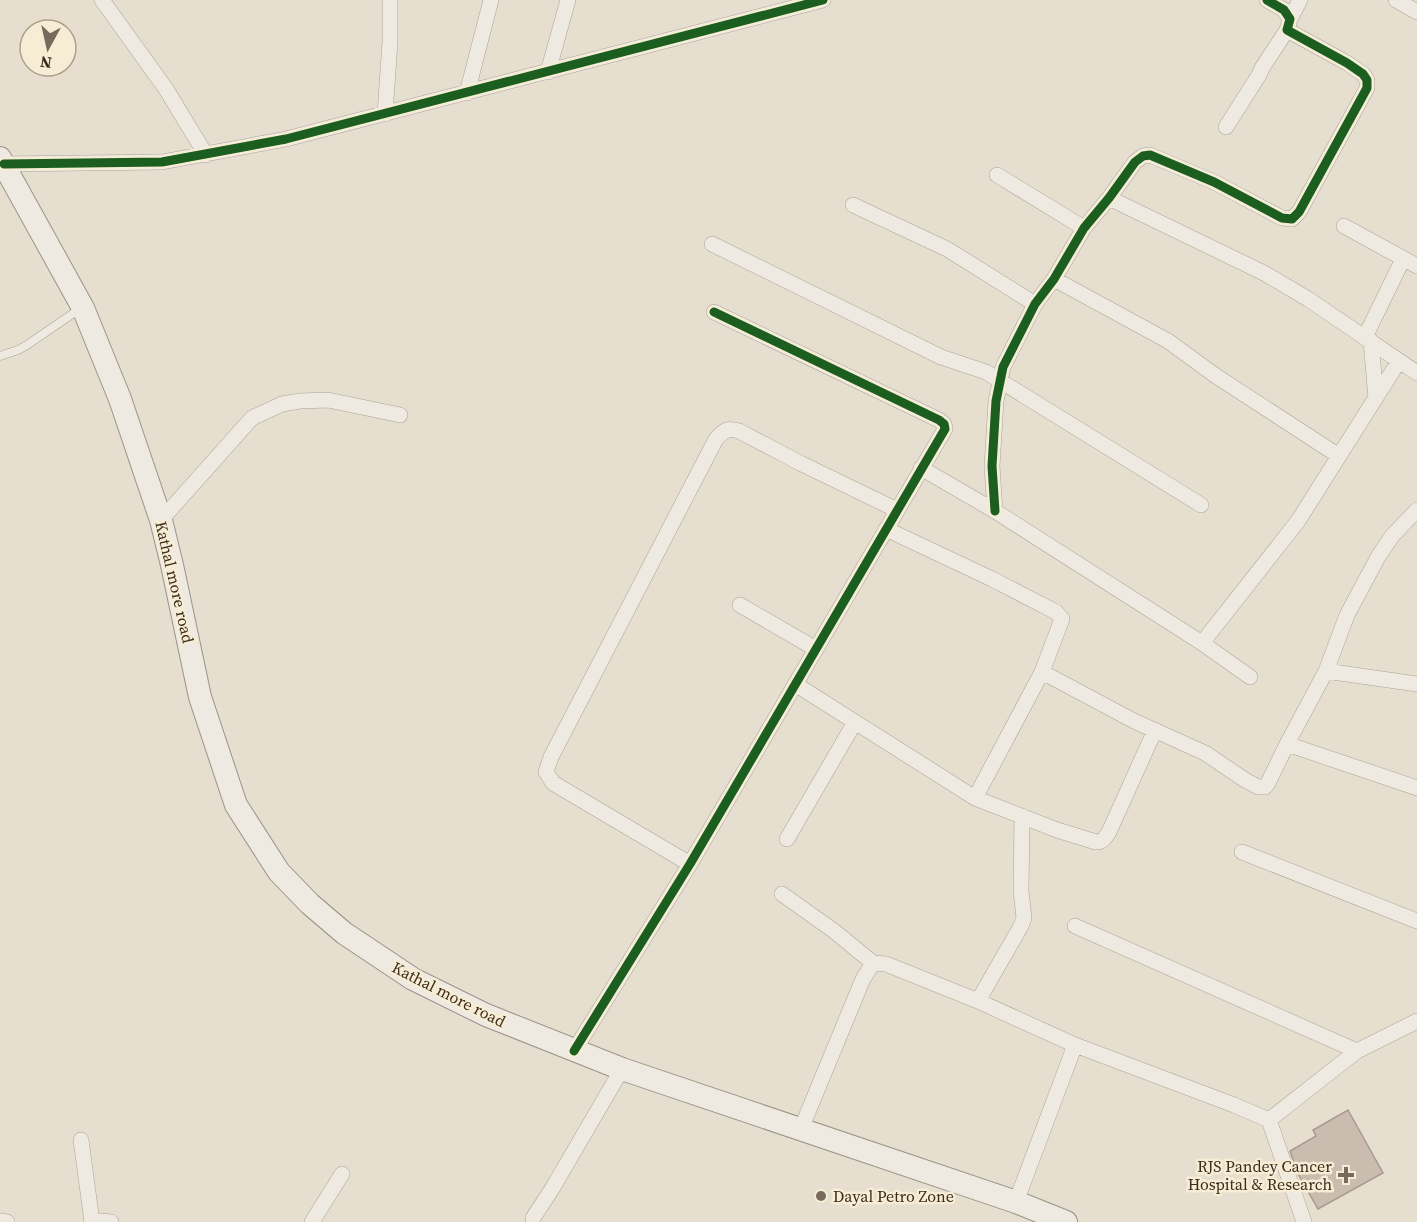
<svg xmlns="http://www.w3.org/2000/svg" width="1417" height="1222" viewBox="0 0 1417 1222" font-family="'Source Serif 4',serif">
	<style>
		.building { fill: #cabcaf; stroke: #a79a8e; stroke-width: 1.5 }
		.lines { fill: none; stroke-linecap: round; stroke-linejoin: round }
		.lane-casing { stroke: #aca397; stroke-width: 9 }
		.street-casing { stroke: #aca397; stroke-width: 16 }
		.secondary-casing { stroke: #9b9388; stroke-width: 24 }
		.lane { stroke: #eeeae1; stroke-width: 8 }
		.street { stroke: #eeeae1; stroke-width: 15 }
		.secondary { stroke: #eeeae1; stroke-width: 22 }
		.cycleway-casing { stroke: #f7edd5; stroke-width: 13 }
		.cycleway { stroke: #1b5e20; stroke-width: 9 }
		.poi-dot { fill: #786a5c; stroke: #f7edd5; stroke-width: 2 }
		.labels { text-anchor: middle; dominant-baseline: central; stroke-width: 5; stroke-linejoin: round; paint-order: stroke }
		.street-label { font-size: 16px; fill: #3c2c1e; stroke: #f7edd5 }
		.poi-label { font-size: 16px; fill: #3c2c1e; stroke: #f7edd5; text-anchor: end }
	</style>
	<rect width="100%" height="100%" fill="#e6decf"/>
	<path class="building" d="M1348,1110l35,63 -65,36 -21,-37 -7,-21 26,-15 -3,-6z"/>
	<g class="lines">
		<defs>
			<path id="lane" d="M0,356l18,-6 9,-5 54,-37"/>
			<path id="street" d="M102,0l64,89 40,66
				M1396,0l21,12
				M1290,19l10,-19
				M548,72l20,-72
				M467,93l24,-93
				M385,114l5,-72v-42
				M1226,127l33,-52 3,-7 25,-38
				M4,164l158,-2 124,-23 537,-139
				M997,175l87,53
				M1109,198l155,75 44,26 109,74
				M853,205l94,44 88,55
				M1344,226l73,40
				M712,244l229,113 45,15 215,133
				M1054,279l114,62 48,35 123,80
				M1365,337l38,-78
				M1371,341l5,57
				M921,468l74,43 207,132 48,34
				M995,511l-3,-45 4,-65 7,-34 32,-63 19,-25 30,-51 25,-30 26,-36 8,-6 7,-1 64,27 68,36 10,1 7,-7 68,-124v-8l-4,-6 -16,-11 -60,-33 3,-11 -6,-9 -17,-10
				M161,520l91,-102 30,-14 18,-3 28,-1 72,15
				M886,529l106,50 64,33 6,7 -20,53
				M740,605l76,44
				M1202,643l96,-122 101,-160
				M1326,671l21,-56 31,-58 14,-21 25,-26
				M795,684l180,114 67,-126 92,49 71,32 40,27 13,7h7l3,-4 19,-39
				M1417,684l-91,-13 -39,73 130,44
				M975,798l82,32 39,12c7,0 9,-4 13,-10l46,-102
				M787,839l68,-117
				M1242,852l175,69
				M690,864l-137,-81 -7,-11 5,-15 165,-318c8,-8 10,-12 23,-8l61,32 97,47
				M782,894l52,37 39,32
				M1075,926l282,125
				M978,1001l43,-75 3,-8 -3,-27 1,-75
				M574,1051l116,-187 255,-435 -1,-5 -5,-4 -225,-108
				M1269,1120l88,-69 60,-30
				M801,1129l62,-150 10,-16 13,1 92,37 97,44 159,60 35,15 35,102
				M81,1140l11,82
				M1016,1202l59,-157
				M533,1218l19,-29 70,-120
				M91,1220l20,2
				M0,1221l7,1
				M312,1222l30,-48"/>
			<path id="secondary" d="M0,158l83,150 37,91 41,121 11,45 28,132 36,108 43,67 31,32 34,29 69,46 73,36 136,54 394,133 50,20"/>
		</defs>
		<use href="#lane" class="lane-casing"/>
		<use href="#street" class="street-casing"/>
		<use href="#secondary" class="secondary-casing"/>
		<use href="#lane" class="lane"/>
		<use href="#street" class="street"/>
		<use href="#secondary" class="secondary"/>
		<defs>
			<path id="cycleway" d="M4,164l158,-2 124,-23 537,-139
				M995,511l-3,-45 4,-65 7,-34 32,-63 19,-25 30,-51 25,-30 26,-36 8,-6 7,-1 64,27 68,36 10,1 7,-7 68,-124v-8l-4,-6 -16,-11 -60,-33 3,-11 -6,-9 -17,-10
				M574,1051l116,-187 255,-435 -1,-5 -5,-4 -225,-108"/>
		</defs>
		<use href="#cycleway" class="cycleway-casing"/>
		<use href="#cycleway" class="cycleway"/>
	</g>
	<g class="poi-dot">
		<path d="M1343 1166h6v6h6v6h-6v6h-6v-6h-6v-6h6z"/>
		<circle cx="821" cy="1196" r="6"/>
	</g>
	<g class="labels">
		<g class="street-label">
			<text transform="translate(175 582) rotate(77)">Kathal more road</text>
			<text transform="translate(449 994) rotate(27)">Kathal more road</text>
		</g>
		<g class="poi-label">
			<text x="1332" y="1166">RJS Pandey Cancer<tspan x="1332" dy="18">Hospital &amp; Research</tspan></text>
			<text x="833" y="1196" text-anchor="start">Dayal Petro Zone</text>
		</g>
	</g>
	<g transform="translate(48 48) rotate(188)"><circle r="28" fill="#f7edd5" stroke="#aca08c" stroke-width="1.5"/>
	<path d="M0-4.5L10 22L0 15L-10 22Z" fill="#786a5c"/>
	<text y="-9" font-size="16" font-weight="bold" text-anchor="middle" fill="#3c2c1e">N</text>
	</g>
</svg>
